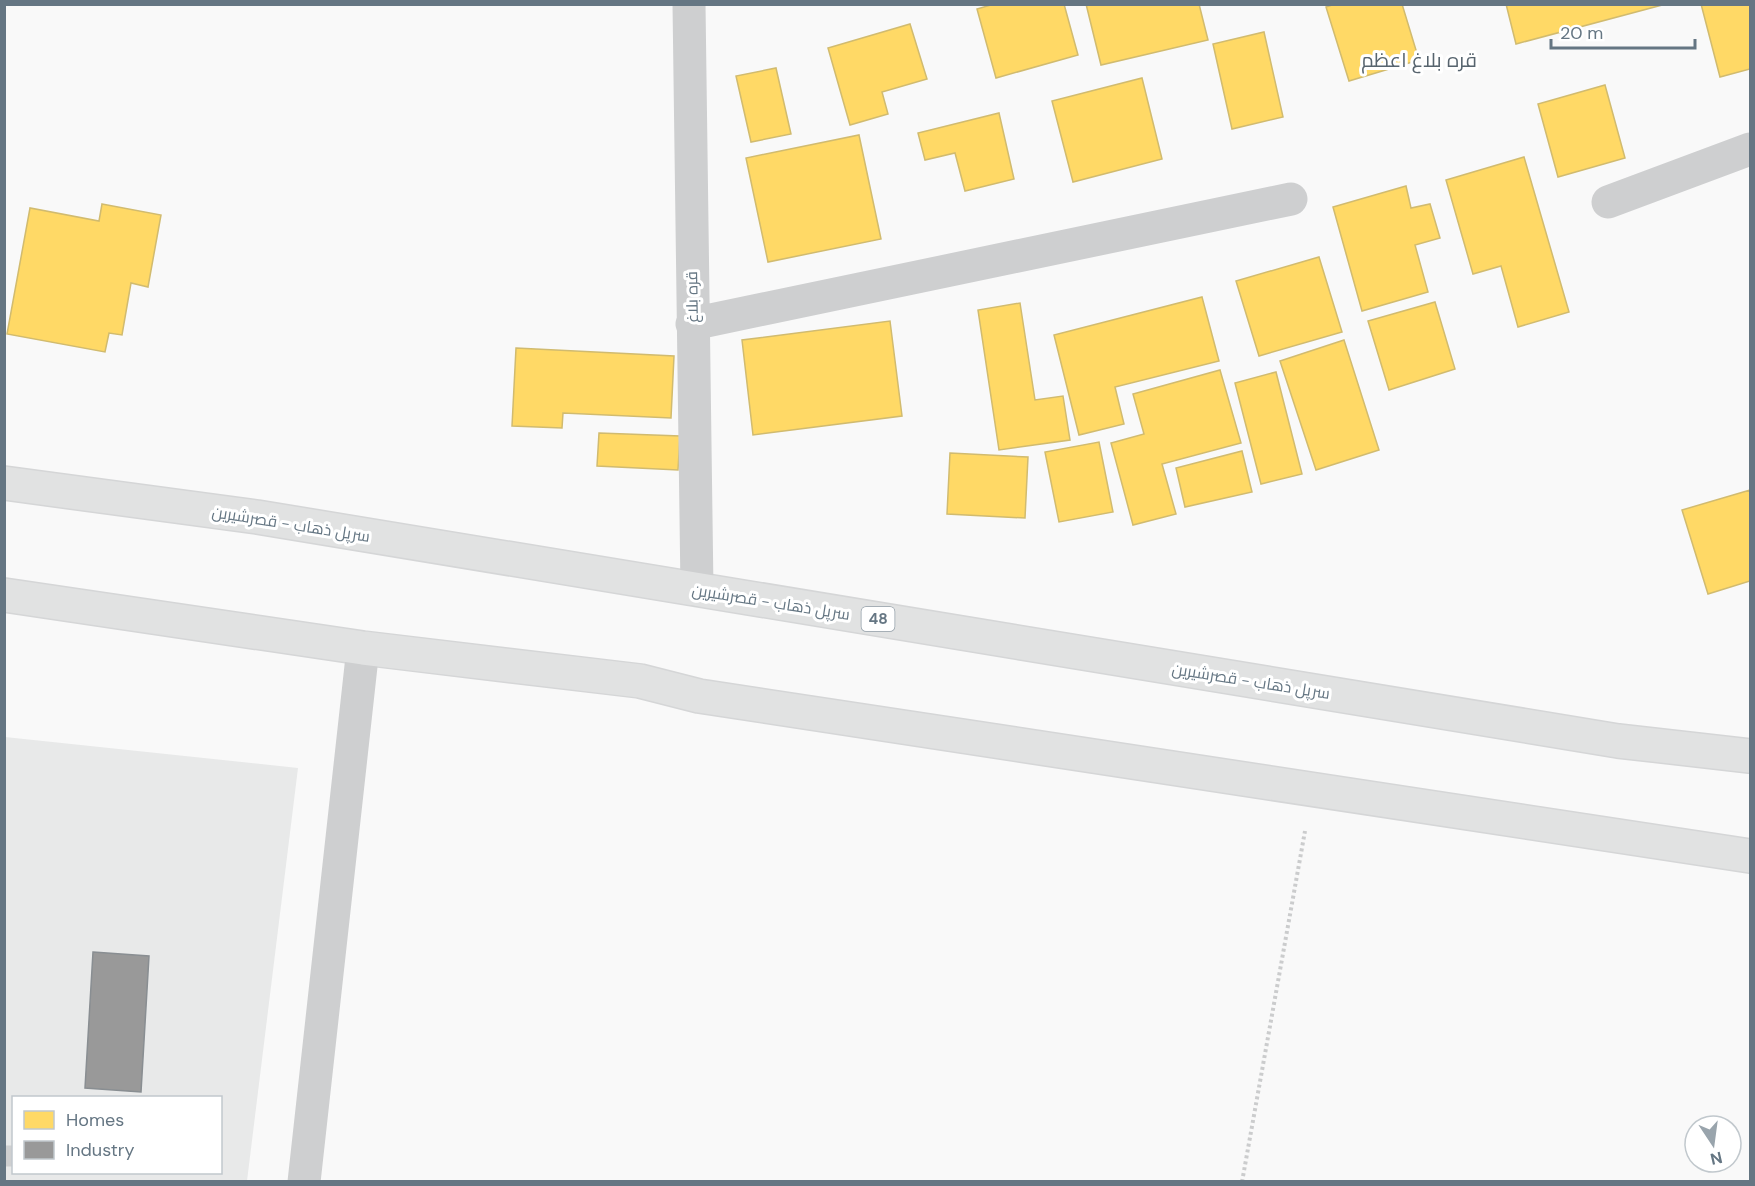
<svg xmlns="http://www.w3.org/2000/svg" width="1755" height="1186" viewBox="0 0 1755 1186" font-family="'DM Sans',Cairo,sans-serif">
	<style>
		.built { fill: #e8e9e9; fill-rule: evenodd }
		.homes { fill: #ffd966; stroke: #d1bb6f; stroke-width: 1.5 }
		.industry { fill: #999; stroke: #898e92; stroke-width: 1.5 }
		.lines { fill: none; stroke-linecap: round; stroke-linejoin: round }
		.primary-casing { stroke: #d5d6d7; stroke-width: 36 }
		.path { stroke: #cbcccd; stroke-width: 4; stroke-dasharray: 3 3; stroke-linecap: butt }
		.service { stroke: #cecfd0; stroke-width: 21 }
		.minor { stroke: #cecfd0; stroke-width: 33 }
		.primary { stroke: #e1e2e2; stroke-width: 33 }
		.labels { text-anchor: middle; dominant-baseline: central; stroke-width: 6; stroke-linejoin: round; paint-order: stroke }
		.shield { fill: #fff; stroke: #939fa8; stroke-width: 1.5 }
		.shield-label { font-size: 15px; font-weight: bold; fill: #657683 }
		.street-label { font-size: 16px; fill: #657683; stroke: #fff }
		.quarter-label { font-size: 20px; fill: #57646e; stroke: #fff }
	</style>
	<rect width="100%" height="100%" fill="#f9f9f9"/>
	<path class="built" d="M5,737l293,31 -51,413 -242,1zM14,1098h206v74h-206z"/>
	<path class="homes" d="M994,4h70l14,51 -82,23 -19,-69z
		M1086,4h113l9,36 -107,25z
		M1335,4h67l17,56 -70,21 -23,-74z
		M1506,4h160l-150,40z
		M1701,4h49v65l-30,8z
		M910,24l17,55 -45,13 6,22 -38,11 -22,-77z
		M1264,32l19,85 -51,12 -19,-85z
		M776,68l15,66 -40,8 -15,-66z
		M1142,78l20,81 -89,23 -21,-81z
		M1605,85l20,73 -67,19 -20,-73z
		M999,113l15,66 -49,12 -10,-38 -30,7 -7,-27z
		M859,135l22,104 -113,23 -22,-104z
		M1524,157l45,155 -51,15 -17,-61 -28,8 -27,-94z
		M1406,186l5,22 19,-4 10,34 -25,7 13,47 -66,19 -29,-104z
		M102,204l59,11 -13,72 -17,-4 -9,52 -13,-2 -4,19 -98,-18 23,-126 69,13z
		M1319,257l23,75 -83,24 -23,-75z
		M1202,297l17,64 -104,26 9,37 -45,11 -25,-100z
		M1435,302l20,67 -66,21 -21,-69z
		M1020,303l15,97 28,-4 7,44 -71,10 -21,-140z
		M890,321l12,95 -149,19 -11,-95z
		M1344,340l35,110 -63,20 -36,-109z
		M516,348l158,8 -3,62 -108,-5 -1,15 -50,-2z
		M1220,370l21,73 -79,21 14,50 -43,11 -22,-82 33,-9 -11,-40z
		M1276,372l26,102 -41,10 -26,-101z
		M599,433l81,3 -2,34 -81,-4z
		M1099,442l14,70 -54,10 -14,-70z
		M1242,451l10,41 -67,15 -9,-39z
		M950,453l78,4 -3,61 -78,-4z
		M1750,490v91l-42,13 -26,-84z"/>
	<path class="industry" d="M93,952l56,4 -8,136 -56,-4z"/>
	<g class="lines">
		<defs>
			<path id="primary" d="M4,483l253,34 1361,224 132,15
				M4,595l359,53 277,33 59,15 1051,160"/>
		</defs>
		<use href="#primary" class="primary-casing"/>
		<path class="path" d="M1242,1182l63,-351"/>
		<path class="service" d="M4,1156h10"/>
		<path class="minor" d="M689,4l8,586
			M1608,202l142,-53
			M692,324l599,-125
			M304,1182l59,-534"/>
		<use href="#primary" class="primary"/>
	</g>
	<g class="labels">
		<rect class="shield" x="861.5" y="607" width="33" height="24" rx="4.5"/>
		<g class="shield-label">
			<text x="878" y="619">48</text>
		</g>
		<g class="street-label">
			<text transform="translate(692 297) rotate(-91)">قره بلاغ</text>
			<text transform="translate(291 524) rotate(9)">سرپل ذهاب - قصرشیرین</text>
			<text transform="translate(771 602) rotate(9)">سرپل ذهاب - قصرشیرین</text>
			<text transform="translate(1251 681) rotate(9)">سرپل ذهاب - قصرشیرین</text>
		</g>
		<g class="quarter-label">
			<text x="1419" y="60">قره بلاغ اعظم</text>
		</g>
	</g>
	<rect width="1755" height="1186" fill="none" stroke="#657683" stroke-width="12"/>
	<rect x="12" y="1096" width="210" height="78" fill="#ffffff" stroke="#c1c8cd" stroke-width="1.5"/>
	<rect x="24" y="1111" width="30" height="18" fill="#ffd966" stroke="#c1c8cd" stroke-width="1.5"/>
	<text x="66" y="1126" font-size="18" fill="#657683">Homes</text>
	<rect x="24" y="1141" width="30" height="18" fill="#999999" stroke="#c1c8cd" stroke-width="1.5"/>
	<text x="66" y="1156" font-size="18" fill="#657683">Industry</text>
	<g transform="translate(1713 1144) rotate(167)"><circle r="28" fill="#ffffff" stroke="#c1c8cd" stroke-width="1.5"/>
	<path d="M0-4.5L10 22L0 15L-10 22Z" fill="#99a4ac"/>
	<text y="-9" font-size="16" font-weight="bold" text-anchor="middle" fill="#657683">N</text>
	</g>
	<path d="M1551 39v9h144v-9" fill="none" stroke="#657683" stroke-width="3"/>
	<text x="1560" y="39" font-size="18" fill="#657683" stroke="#ffffff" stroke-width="4.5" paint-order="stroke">20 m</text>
</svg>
